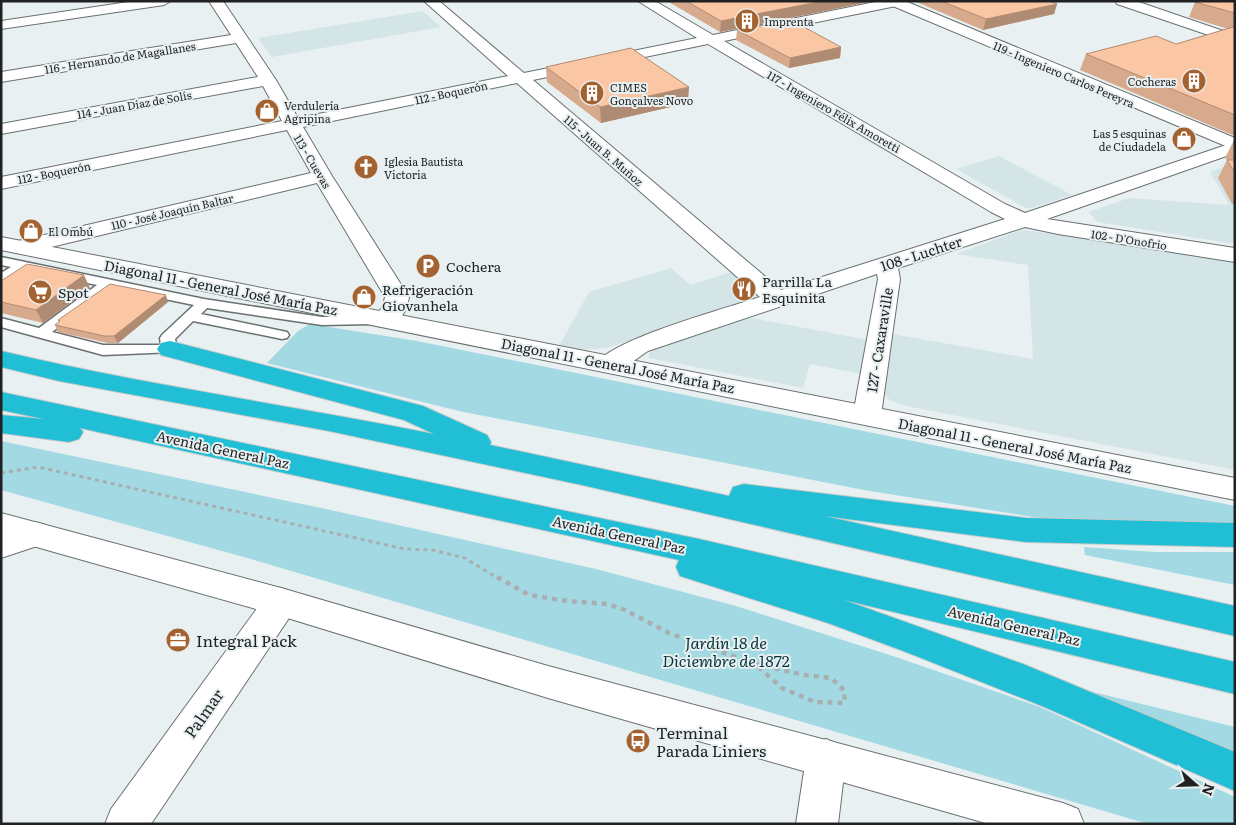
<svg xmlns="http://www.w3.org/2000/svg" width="1236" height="825" viewBox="0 0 1236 825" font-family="Literata,serif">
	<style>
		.built { fill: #d4e5e8 }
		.green { fill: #a2d9e3 }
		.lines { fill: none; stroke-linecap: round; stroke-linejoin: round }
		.lane-casing { stroke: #6a7071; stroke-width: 3 }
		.street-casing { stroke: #6a7071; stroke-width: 2 }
		.secondary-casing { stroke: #6a7071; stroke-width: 2 }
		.highway-casing { stroke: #c9caca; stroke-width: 2 }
		.path-far1 { stroke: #a9afb0; stroke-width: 3; stroke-dasharray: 4 4; stroke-linecap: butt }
		.path { stroke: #a9afb0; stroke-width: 4.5; stroke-dasharray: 5 5; stroke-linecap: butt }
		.lane { fill: #fff; fill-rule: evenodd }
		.street { fill: #fff; fill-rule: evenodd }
		.secondary { fill: #fff; fill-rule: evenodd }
		.highway { fill: #21bfd5; fill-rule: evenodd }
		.wall { fill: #d8aa8d }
		.shaded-wall { fill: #b08b73 }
		.building { fill: #fbc6a4; stroke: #b08b73 }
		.labels { text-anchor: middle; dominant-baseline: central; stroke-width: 4; stroke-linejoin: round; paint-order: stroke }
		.far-poi-label { font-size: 11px; fill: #1f2122; stroke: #e9f0f1; text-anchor: start }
		.far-street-label { font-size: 11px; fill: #1f2122; stroke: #e9f0f1 }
		.street-label { font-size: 14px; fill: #1f2122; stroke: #e9f0f1 }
		.poi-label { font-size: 14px; fill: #1f2122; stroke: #e9f0f1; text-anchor: start }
		.near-poi-label { font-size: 16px; fill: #1f2122; stroke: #e9f0f1; text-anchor: start }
		.near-park-label { font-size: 16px; font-style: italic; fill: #04353c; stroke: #e9f0f1 }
		.near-street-label { font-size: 16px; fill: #1f2122; stroke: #e9f0f1 }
	</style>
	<rect width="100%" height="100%" fill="#e9f0f1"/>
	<path class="built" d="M423,11l18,16 -169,30 -14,-19z
		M999,156l73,39 -40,13h-6l-70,-39z
		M1235,162v82l-138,-22 -8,-10 40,-14 100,7 -19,-33z
		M1025,230l210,31v209l-334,-65 -11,-5 -5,-5 -2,-5 9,-56 141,25 -5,-94 -72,-11 62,-23z
		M671,268l19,17 51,-16 21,26 -3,3 -152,50 -28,2 -20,-4 30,-54z
		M741,316l128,24 -6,34 -53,-10 -7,24 -154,-30v-4l5,-5z"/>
	<path class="green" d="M310,324l107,17 818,165v20l-183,-6 -188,-30 -405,-79 -192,-48 31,-32z
		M1,441l325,68 270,60 140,37 160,51 144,50 195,90v27h-87l-897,-265 -250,-69z
		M1084,547l71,5h80v33l-150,-30z
		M1077,688l158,39v30z"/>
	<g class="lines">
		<defs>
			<path id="lane" d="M1,257l203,42 118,18 48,-1 5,1 2,3 -2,3 -5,1 -48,1 -115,-17 -6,6 81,17 5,1 2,3 -2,3 -5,1 -89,-18 -18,18 2,10 -2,3 -72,3 -102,-28v-9l38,10 58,-43 -72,-15 -24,13v-10l10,-6 -10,-2zM111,288l83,17 -32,30 -2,3 1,7h-58l-51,-13z"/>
			<path id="street" d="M135,1h36l-7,4 -163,24v-8z
				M209,1h14l53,79 22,38 210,-42 -84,-75h15l85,72 173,-35 -59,-37h17l58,34 167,-34h28l-7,4 -177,36 281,163 20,9 210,-71v11l-188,66 188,29v14l-177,-28 -33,-7 -127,41 2,11 -19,136 -4,7 -10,2 -10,-2 -4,-7 25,-136 -1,-5 -229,77c-15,10 -30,24 -48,19l-4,-6c16,-25 131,-56 164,-67l-243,-214 -214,44 29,49 77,121c-3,18 -13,33 -33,28l-3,-5 10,-14 2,-9 -68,-114 -295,71 -8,-2 -3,-5 3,-5 297,-69 -24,-43 -286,59v-12l281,-56 -19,-35 -262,48v-10l257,-47 -22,-34 -235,39v-10l230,-37zM708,44l283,168 14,7 -224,71 -248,-210z
				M35,522l11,3 5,9 -5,9 -45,15v-25z
				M281,588l12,4 5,10 -5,10 -142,212h-46l6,-15 158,-217z
				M826,739l14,6 6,13 -8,66h-42l10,-66 6,-13z"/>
			<path id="secondary" d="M886,1h19l330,137v12l-347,-146z
				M1115,1h21l99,34v9l-118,-40z
				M1,237l1234,241v22l-1234,-250z
				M1,513l280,75 267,78 515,137 15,6 6,15h-95l-441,-126 -267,-82 -280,-79z"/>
			<path id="highway" d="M170,341l253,65 64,29 4,7 -1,3 239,51 4,-9 11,-3 282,34 209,5v24l-209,-5 -202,-26 411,90v30l-653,-151 -253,-54 -270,-50 -58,-14v-16c143,34 289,54 433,83l-30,-14 -243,-65 -4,-6 4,-6z
				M1,392l698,147 536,123v32l-391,-94 179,64 212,88v39l-193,-85 -136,-54 -78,-29 -148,-47 -4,-9 3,-7 -599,-132 3,4 -4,7 -10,3 -68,-9v-18l43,4 -43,-9z"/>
		</defs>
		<use href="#lane" class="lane-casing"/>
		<use href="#street" class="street-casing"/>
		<use href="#secondary" class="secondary-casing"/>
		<use href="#highway" class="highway-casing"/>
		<path class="path-far1" d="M1,473l37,-6 367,82 27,1 33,8 34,21"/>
		<path class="path" d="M497,577l32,18 38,6 41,3 17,6 44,23 86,31
			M755,664l50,11 26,3 14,13 -1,12 -29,-1 -33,-14z"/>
		<use href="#lane" class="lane"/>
		<use href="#street" class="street"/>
		<use href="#secondary" class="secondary"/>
		<use href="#highway" class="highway"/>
	</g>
	<path class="wall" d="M667,1h207l-154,31z
		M914,1h136l7,3 -3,10 -71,16z
		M1235,1v135l-155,-66 6,-16 90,-10 52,-15 -39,-12 6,-15z
		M737,30l104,17 -1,11 -51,10 -53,-28z
		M546,67l142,36 -87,20 -54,-41z
		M1234,140h1v65l-3,-1 -14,-26 9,-18 -2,-2z
		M1,281l89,7 -47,35 -42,-10z
		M168,302l-50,41h-10l-50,-11 -3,-7 4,-3 -1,-2z"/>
	<path class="shaded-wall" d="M823,1h51l-154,31 1,-11z
		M1057,4l-3,10 -71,16 3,-11z
		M841,47l-1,11 -51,10 1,-10z
		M689,87l-1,16 -87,20 -1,-16z
		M84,275l6,13 -47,35 -7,-13z
		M166,295l2,7 -50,41 -4,-7z"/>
	<path class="building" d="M686,1h137l-102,20z
		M941,1h109l7,3 -71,15z
		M1199,1h36v12l-40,-11z
		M791,20l50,27 -51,11 -53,-28z
		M1233,27l2,1v87l-149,-61 70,-18 20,8z
		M631,48l58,39 -89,20 -54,-40z
		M1227,160h8v13z
		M27,264l57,11 -48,35 -35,-8v-21z
		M110,284l56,11 -52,41h-10l-49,-11 5,-4 -2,-1z"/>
	<defs>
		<symbol id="building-disc" viewBox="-11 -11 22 22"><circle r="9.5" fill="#a56231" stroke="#e9f0f1"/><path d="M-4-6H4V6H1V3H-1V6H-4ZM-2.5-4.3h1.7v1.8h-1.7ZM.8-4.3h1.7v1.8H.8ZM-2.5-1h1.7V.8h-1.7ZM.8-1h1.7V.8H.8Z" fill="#fff"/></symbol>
		<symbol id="shop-disc" viewBox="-11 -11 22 22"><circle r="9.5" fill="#a56231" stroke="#e9f0f1"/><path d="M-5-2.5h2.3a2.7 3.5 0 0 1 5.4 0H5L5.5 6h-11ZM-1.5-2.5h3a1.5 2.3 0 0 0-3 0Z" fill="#fff"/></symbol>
		<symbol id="church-disc" viewBox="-11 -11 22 22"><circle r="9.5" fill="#a56231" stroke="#e9f0f1"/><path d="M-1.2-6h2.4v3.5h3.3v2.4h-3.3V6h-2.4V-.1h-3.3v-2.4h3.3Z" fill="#fff"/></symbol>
		<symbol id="parking-disc" viewBox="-11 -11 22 22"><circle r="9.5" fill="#a56231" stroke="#e9f0f1"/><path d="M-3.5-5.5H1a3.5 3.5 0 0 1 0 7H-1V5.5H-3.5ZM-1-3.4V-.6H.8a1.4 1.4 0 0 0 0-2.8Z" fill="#fff"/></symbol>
		<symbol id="restaurant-disc" viewBox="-11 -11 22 22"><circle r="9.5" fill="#a56231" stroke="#e9f0f1"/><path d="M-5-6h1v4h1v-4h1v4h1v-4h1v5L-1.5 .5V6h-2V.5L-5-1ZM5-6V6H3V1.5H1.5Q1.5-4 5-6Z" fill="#fff"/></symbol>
		<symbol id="supermarket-disc" viewBox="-11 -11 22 22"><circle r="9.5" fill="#a56231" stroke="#e9f0f1"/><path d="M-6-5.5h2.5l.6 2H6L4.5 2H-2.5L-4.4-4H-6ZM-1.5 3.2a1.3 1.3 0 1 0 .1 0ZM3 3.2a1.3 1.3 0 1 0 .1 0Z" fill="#fff"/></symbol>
		<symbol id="office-disc" viewBox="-11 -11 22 22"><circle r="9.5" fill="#a56231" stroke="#e9f0f1"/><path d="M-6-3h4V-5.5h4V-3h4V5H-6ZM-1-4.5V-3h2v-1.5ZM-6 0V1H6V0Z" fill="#fff"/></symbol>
		<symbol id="bus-disc" viewBox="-11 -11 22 22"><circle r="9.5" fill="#a56231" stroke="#e9f0f1"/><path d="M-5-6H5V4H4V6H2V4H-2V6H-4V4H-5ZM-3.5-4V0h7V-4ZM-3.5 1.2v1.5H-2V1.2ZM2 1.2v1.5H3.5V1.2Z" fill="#fff"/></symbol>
	</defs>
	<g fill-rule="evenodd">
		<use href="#building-disc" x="733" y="7" width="28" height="28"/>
		<use href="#building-disc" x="1180" y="67" width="28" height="28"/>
		<use href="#building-disc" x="578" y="79" width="28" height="28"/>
		<use href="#shop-disc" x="253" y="97" width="28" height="28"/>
		<use href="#shop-disc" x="1170" y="125" width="28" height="28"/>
		<use href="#church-disc" x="352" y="153" width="28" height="28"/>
		<use href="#shop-disc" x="17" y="217" width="28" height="28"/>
		<use href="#parking-disc" x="414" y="252" width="28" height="28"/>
		<use href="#restaurant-disc" x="730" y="275" width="28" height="28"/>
		<use href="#supermarket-disc" x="26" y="278" width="28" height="28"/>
		<use href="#shop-disc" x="350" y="283" width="28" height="28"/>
		<use href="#office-disc" x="164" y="626" width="28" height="28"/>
		<use href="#bus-disc" x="624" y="727" width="28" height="28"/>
	</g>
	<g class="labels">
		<g class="far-poi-label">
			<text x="764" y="21">Imprenta</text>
			<text x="1176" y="81" text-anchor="end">Cocheras</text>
			<text x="610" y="87">CIMES<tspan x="610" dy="13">Gonçalves Novo</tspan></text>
			<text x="284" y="105">Verdulería<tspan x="284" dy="13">Agripina</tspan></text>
			<text x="1166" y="133" text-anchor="end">Las 5 esquinas<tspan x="1166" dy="13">de Ciudadela</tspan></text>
			<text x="384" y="161">Iglesia Bautista<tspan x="384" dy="13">Victoria</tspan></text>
			<text x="48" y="231">El Ombú</text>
		</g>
		<g class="far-street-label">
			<text transform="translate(120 57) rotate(-9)">116 - Hernando de Magallanes</text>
			<text transform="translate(1064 74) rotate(23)">119 - Ingeniero Carlos Pereyra</text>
			<text transform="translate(451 92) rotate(-12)">112 - Boquerón</text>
			<text transform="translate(134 104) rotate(-10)">114 - Juan Díaz de Solís</text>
			<text transform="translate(834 111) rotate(30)">117 - Ingeniero Félix Amoretti</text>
			<text transform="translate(604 150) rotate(41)">115 - Juan B. Muñoz</text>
			<text transform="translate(313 161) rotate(59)">113 - Cuevas</text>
			<text transform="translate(54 172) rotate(-11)">112 - Boquerón</text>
			<text transform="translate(172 211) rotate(-13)">110 - José Joaquín Baltar</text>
			<text transform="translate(1129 239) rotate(9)">102 - D'Onofrio</text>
		</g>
		<g class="street-label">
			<text transform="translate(921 253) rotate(-18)">108 - Luchter</text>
			<text transform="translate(221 287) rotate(11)">Diagonal 11 - General José María Paz</text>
			<text transform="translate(879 340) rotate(-81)">127 - Caxaraville</text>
			<text transform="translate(618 365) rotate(11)">Diagonal 11 - General José María Paz</text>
			<text transform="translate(1015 445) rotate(11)">Diagonal 11 - General José María Paz</text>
			<text transform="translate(223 449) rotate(12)">Avenida General Paz</text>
			<text transform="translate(619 534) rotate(12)">Avenida General Paz</text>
			<text transform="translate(1014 625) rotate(13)">Avenida General Paz</text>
		</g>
		<g class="poi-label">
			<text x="446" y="266">Cochera</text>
			<text x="762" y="281">Parrilla La<tspan x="762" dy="16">Esquinita</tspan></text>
			<text x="382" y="289">Refrigeración<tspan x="382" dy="16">Giovanhela</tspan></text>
			<text x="58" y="292">Spot</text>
		</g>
		<g class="near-poi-label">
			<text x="196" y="640">Integral Pack</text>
			<text x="656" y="732">Terminal<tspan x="656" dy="18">Parada Liniers</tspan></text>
		</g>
		<g class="near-park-label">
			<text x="726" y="642">Jardín 18 de<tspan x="726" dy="18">Diciembre de 1872</tspan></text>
		</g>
		<g class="near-street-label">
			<text transform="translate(203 713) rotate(-55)">Palmar</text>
		</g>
	</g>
	<rect width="1236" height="825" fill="none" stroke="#1f2122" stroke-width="5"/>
	<g transform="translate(1196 785) rotate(110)" stroke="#e9f0f1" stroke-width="4" paint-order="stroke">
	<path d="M0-4L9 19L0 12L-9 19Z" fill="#1f2122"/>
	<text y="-8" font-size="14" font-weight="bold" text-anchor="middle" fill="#1f2122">N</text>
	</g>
</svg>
